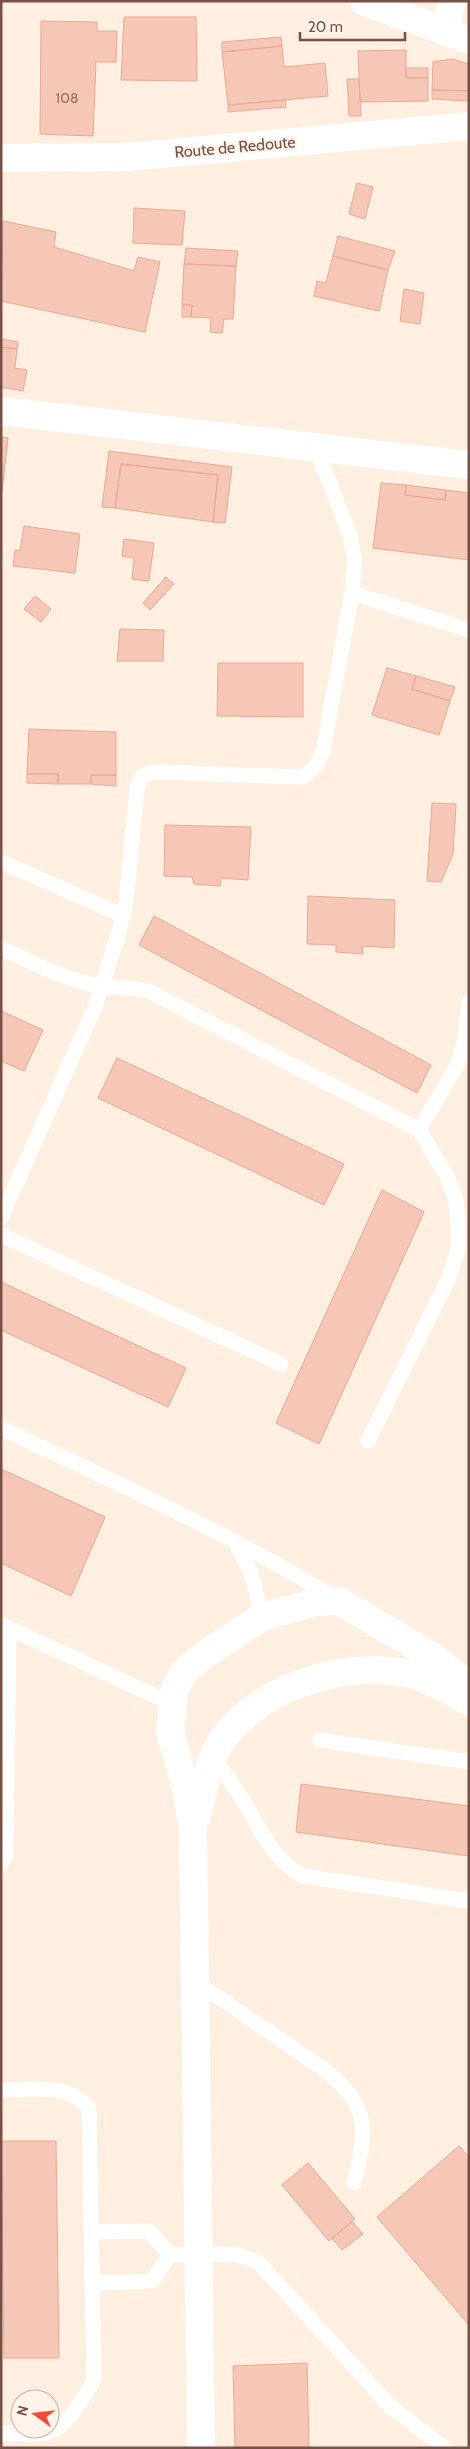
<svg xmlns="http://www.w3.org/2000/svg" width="470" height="2449" viewBox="0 0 470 2449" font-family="Cabin,sans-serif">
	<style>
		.building { fill: #f6c6b6; stroke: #eba995 }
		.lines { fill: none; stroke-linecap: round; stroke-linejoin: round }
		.lane { stroke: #fff; stroke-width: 15 }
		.street { stroke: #fff; stroke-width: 28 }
		.secondary { stroke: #fff; stroke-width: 28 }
		.labels { text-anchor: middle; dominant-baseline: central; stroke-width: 4; stroke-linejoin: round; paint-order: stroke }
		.number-label { font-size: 14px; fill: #986e61 }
		.street-label { font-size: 16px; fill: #785045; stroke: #fff3ea }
	</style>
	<rect width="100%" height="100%" fill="#feefe1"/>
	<path class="building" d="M124,17h72l1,64 -76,-1z
		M41,21l56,1v9h20l-1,31h-20l-3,74 -53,-2z
		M281,37l1,9 -60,6v-10z
		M282,46l2,21 41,-4 3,33 -100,9 -6,-53z
		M406,50v28h22v23l-68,1 -2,-51z
		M452,59l17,5v27l-37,-1 1,-28z
		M406,68h22v10h-22z
		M347,79h12l2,37h-12z
		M432,90l37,1v10l-37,-2z
		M285,100l1,7 -58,5v-7z
		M357,183l16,4 -8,32 -16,-5z
		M134,208l51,3 -3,34 -49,-2z
		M3,221l53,11 -2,15 80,24 4,-14 22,5 -15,70 -144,-31z
		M338,236l57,15 -7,19 -55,-14z
		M186,248l52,3 -2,15 -52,-2z
		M333,256l55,14 -9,41 -65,-15 3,-15 9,2z
		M184,264l52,2 -3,53h-9l-2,14 -12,-1 1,-14 -20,-1 1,-12 -10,-1z
		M404,289l20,4 -4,31 -20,-3z
		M182,304l10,1 -1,12h-9z
		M1,339l17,3 -1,7 -16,-2z
		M1,347l16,2 -2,19 12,2 -4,21 -22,-4z
		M1,437l7,1 -6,54h-1z
		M109,451l123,16 -7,56 -12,-1 5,-47 -97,-11 -6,44 -13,-1z
		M121,464l97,11 -5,47 -98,-14z
		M381,483l25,2 -1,10 40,5 1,-10 23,3v67l-96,-12z
		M406,485l40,5 -1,10 -40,-5z
		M24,526l56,8 -5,39 -62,-7 2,-16 5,1z
		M124,539l30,4 -5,38 -17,-2 2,-21 -12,-2z
		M166,577l8,7 -24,26 -7,-7z
		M35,596l16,13 -10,13 -17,-13z
		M120,629l44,1 -1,31h-46z
		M218,663h85v54l-86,-1z
		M387,668l29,8 -4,13 38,12 -11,34 -67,-20z
		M416,676l39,11 -5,14 -38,-12z
		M29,729l87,3v43h-25v9h-33v-10h-31z
		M27,774h31v10l-31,-1z
		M91,775h25v11l-25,-2z
		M432,803l24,1 -3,50 -12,28 -14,-1z
		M165,825l86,2 -3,53 -27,-2 -1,8 -26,-2 -2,-7 -28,-1z
		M308,896l87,4 -1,48 -32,-2 1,8 -27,-2v-7l-29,-1z
		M154,916l277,149 -14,28 -278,-148z
		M1,1011l42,19 -19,41 -23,-10z
		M117,1058l227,106 -20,41 -226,-107z
		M382,1190l42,22 -105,232 -43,-21z
		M1,1282l185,86 -18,39 -167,-77z
		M1,1469l104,48 -34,79 -70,-33z
		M301,1784l168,22v50l-173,-24z
		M1,2141h55l3,217h-55z
		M459,2146l10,11v168l-92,-108z
		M308,2163l47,56 -26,22 -47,-56z
		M352,2222l11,12 -21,16 -10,-12z
		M307,2363l2,85h-74l-2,-82z"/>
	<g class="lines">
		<path class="lane" d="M352,593l117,37
			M2,862l122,54
			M1,948c32,15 66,33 101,38 16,2 31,1 46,5l271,139 28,46 9,24 2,24v25l-10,31 -80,161
			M419,1130l39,-66 7,-26 4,-36
			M1,1218l94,-211 24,-75 7,-30 11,-113 5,-13 12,-4 148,5 14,-11 7,-15 29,-158 3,-30 -5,-28 -35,-89
			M1,1235l280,129
			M1,1428c113,54 228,105 335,171
			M235,1542l16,30 11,45
			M3,1625l169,79
			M320,1740l149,22
			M214,1759c9,13 19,25 27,38 19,30 30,62 62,79l166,25
			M1,1864l5,-9 3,-226
			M196,1982l125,85c49,38 47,59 33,115
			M1,2090c30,0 69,-8 88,19l5,270c-8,16 -27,48 -45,53 -12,4 -35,1 -48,1
			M91,2232l58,-1 21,24
			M170,2255l65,-1 23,8 133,145 54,41
			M92,2283l60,-2 18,-26"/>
		<path class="street" d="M363,1l106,39
			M444,32l8,-31
			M1,411l468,54
			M196,1819c6,-24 13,-62 28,-82 42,-53 121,-76 186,-63 20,5 40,18 59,27
			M201,2448l-8,-618 -7,-42 -16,-56 5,-44 9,-16 20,-17 58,-38 55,-15 22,-1 93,55 37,30"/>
		<path class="secondary" d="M1,158l126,-1 342,-31"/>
	</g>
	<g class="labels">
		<g class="number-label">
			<text x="67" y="98">108</text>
		</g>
		<g class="street-label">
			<text transform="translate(235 147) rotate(-5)">Route de Redoute</text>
		</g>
	</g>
	<rect width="470" height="2449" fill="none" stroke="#785045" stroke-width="5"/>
	<g transform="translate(35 2414) rotate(285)"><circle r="24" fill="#fff3ea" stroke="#c9b2a8"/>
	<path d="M0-4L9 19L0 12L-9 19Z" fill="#f4483a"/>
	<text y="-8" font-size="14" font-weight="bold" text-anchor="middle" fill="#785045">N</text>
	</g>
	<path d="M300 32v8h105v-8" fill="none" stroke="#785045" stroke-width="2.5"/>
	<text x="308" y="32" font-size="15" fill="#785045" stroke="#fff3ea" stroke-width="4" paint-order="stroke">20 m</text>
</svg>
